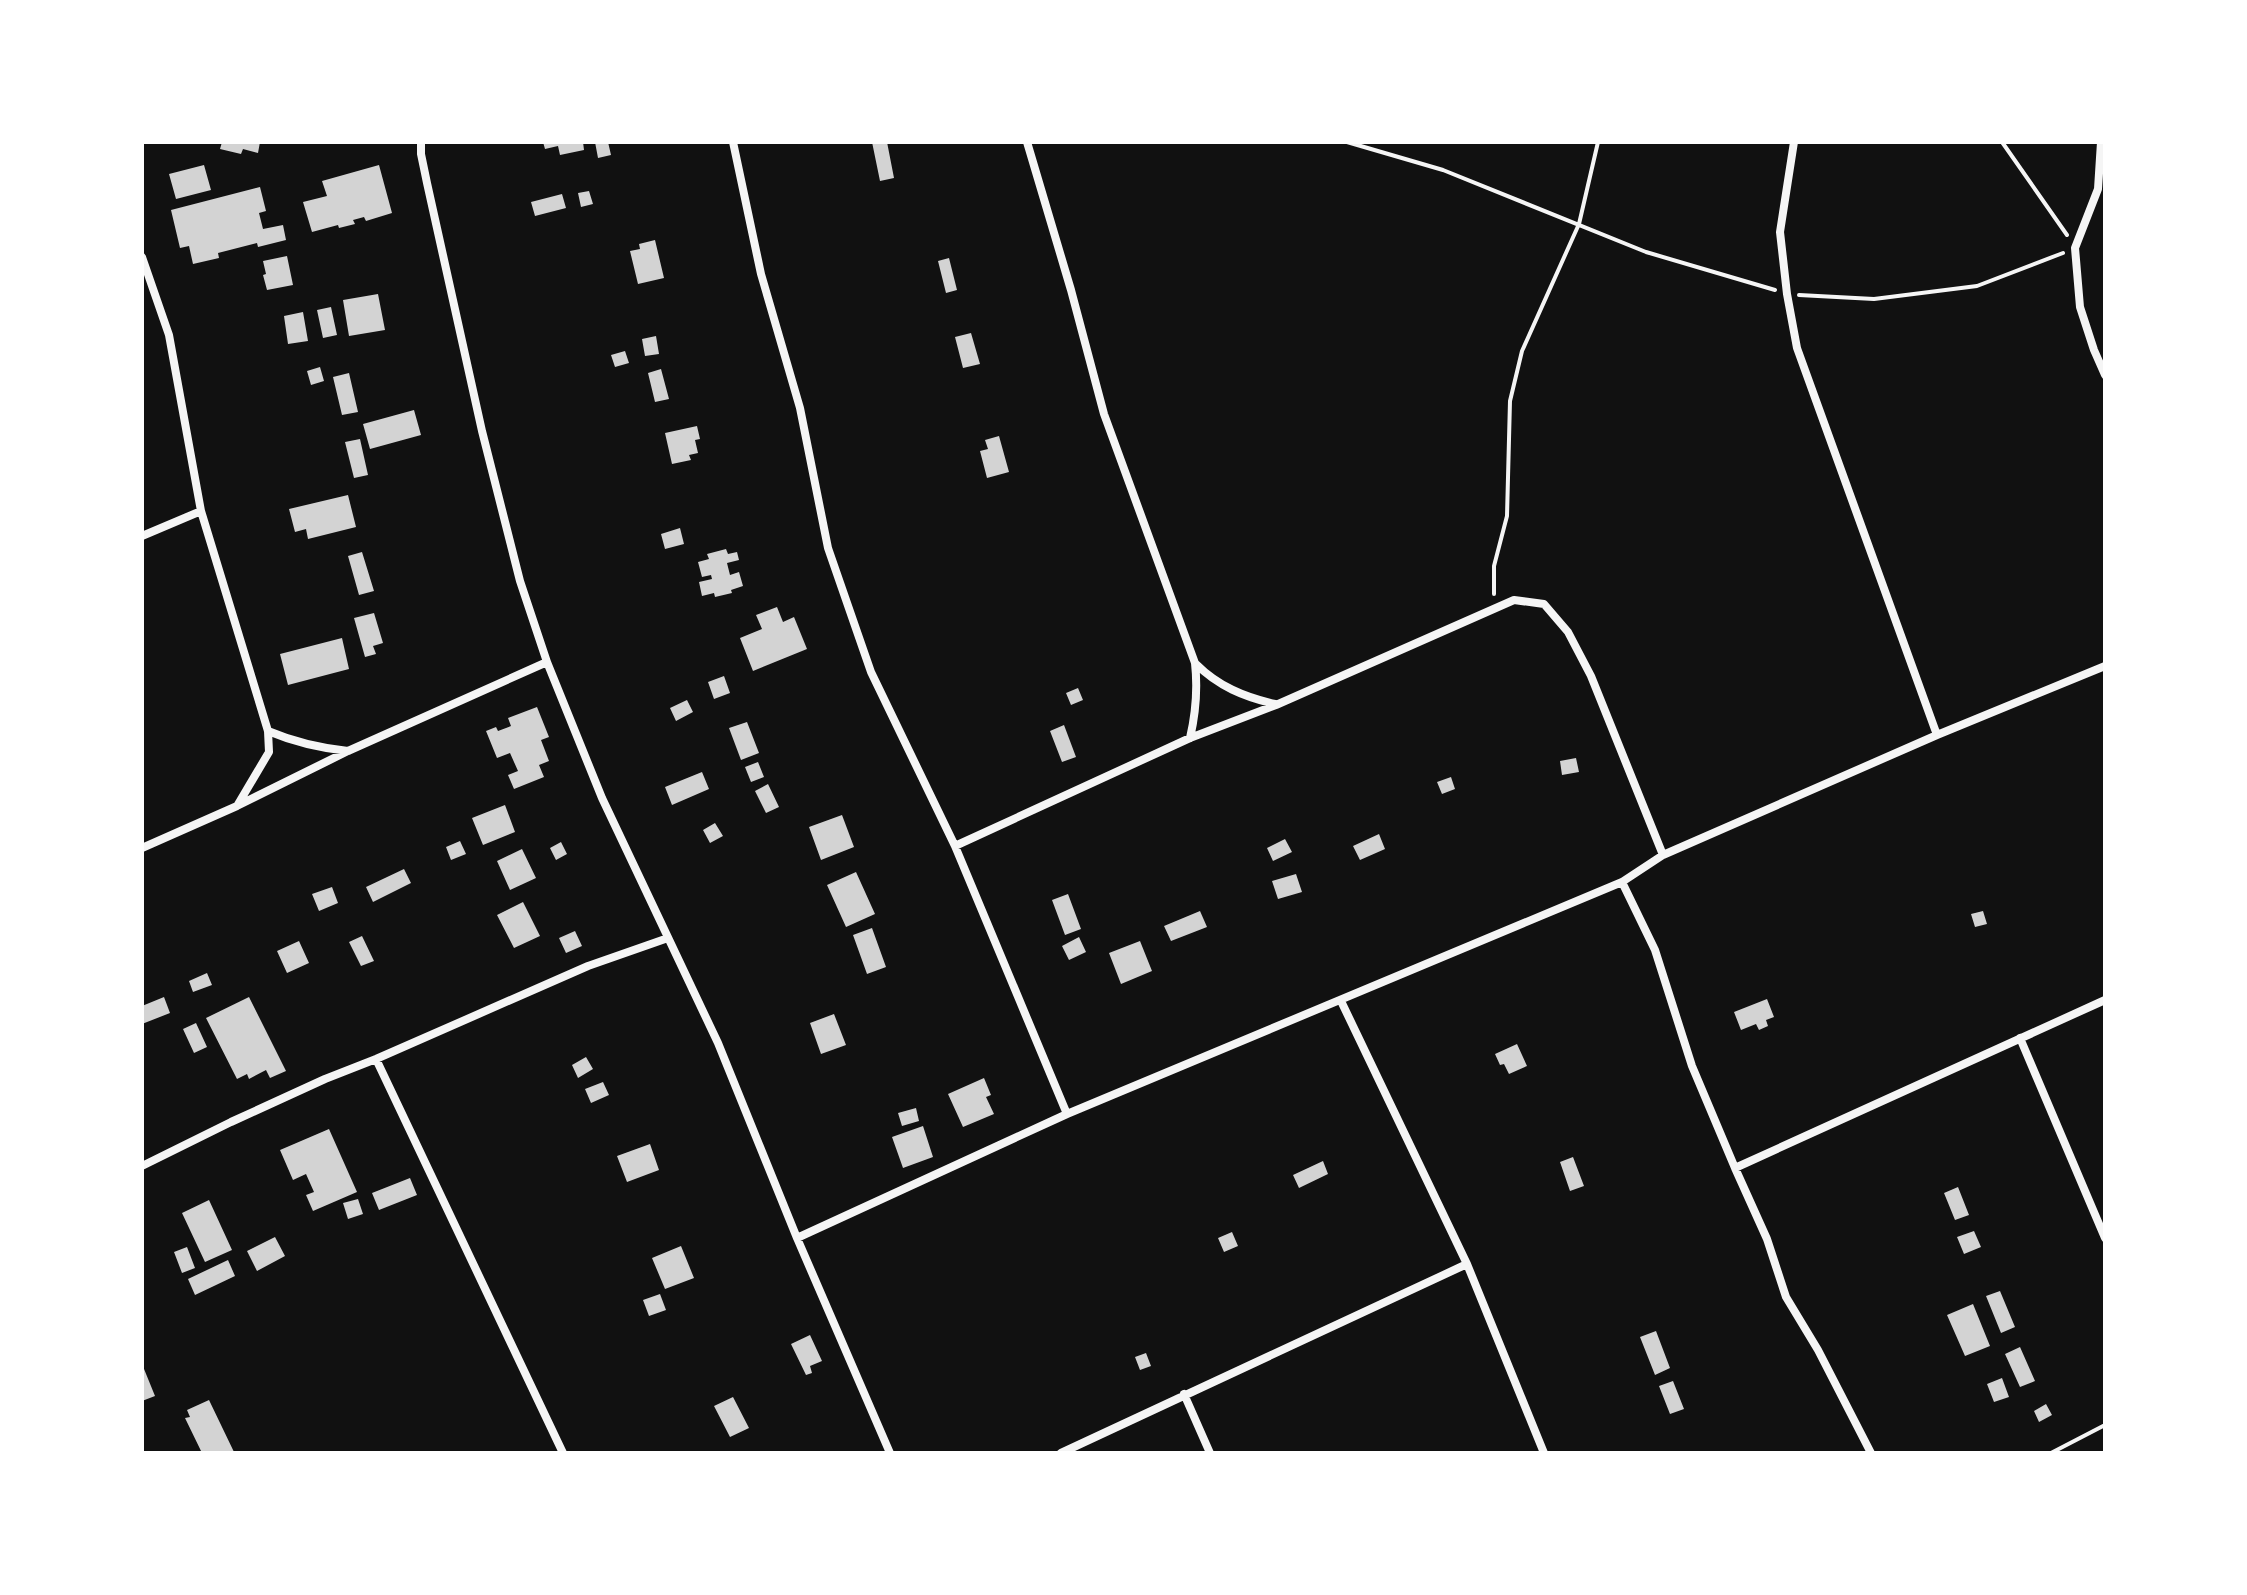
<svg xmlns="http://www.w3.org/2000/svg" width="2247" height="1595" viewBox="0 0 2247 1595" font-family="'DM Sans',sans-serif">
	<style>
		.building { fill: #d3d3d3 }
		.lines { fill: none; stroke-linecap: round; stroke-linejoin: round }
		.path { stroke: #f5f5f5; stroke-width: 4 }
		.minor { stroke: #f5f5f5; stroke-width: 8 }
	</style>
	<rect width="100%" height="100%" fill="#111"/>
	<path class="building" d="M222,142h38l-2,11 -15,-4 -2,5 -21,-5z
		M543,142h40l1,8 -24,5 -2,-9 -13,3z
		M595,142h13l3,13 -13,3z
		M872,142h15l7,36 -14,3z
		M204,165l7,25 -35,9 -7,-25z
		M379,165l13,48 -26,8 -2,-4 -11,3 2,4 -16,4 -1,-3 -26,7 -9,-30 24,-6 -5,-15z
		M260,187l6,24 -7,2 4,16 20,-4 3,15 -28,7 -1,-4 -39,10 1,5 -26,6 -4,-18 -9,2 -9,-38z
		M589,191l4,13 -12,3 -3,-14z
		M562,194l4,14 -31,8 -4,-14z
		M655,240l9,38 -26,6 -8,-33 10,-2 -1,-5z
		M287,256l6,29 -26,5 -4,-15 3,-1 -3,-13z
		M949,258l8,32 -11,3 -8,-32z
		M378,294l7,36 -36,6 -6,-36z
		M331,307l6,28 -14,3 -6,-28z
		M303,312l5,29 -20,3 -4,-28z
		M971,333l9,31 -17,4 -8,-31z
		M656,336l3,18 -14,2 -3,-17z
		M625,351l4,12 -14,4 -4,-12z
		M320,367l4,14 -13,4 -4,-14z
		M661,369l8,30 -14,3 -7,-29z
		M349,373l9,39 -16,3 -9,-38z
		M414,410l7,25 -51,14 -7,-25z
		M697,426l3,13 -5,1 3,13 -9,2 2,5 -19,4 -7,-31z
		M999,436l10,36 -22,6 -7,-27 8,-2 -3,-9z
		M360,439l8,36 -14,3 -9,-36z
		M348,495l8,32 -48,12 -2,-10 -11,3 -6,-23z
		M680,528l4,16 -19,5 -4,-15z
		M726,549l2,5 9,-2 2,8 -12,3 3,12 9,-3 4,14 -12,4 1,3 -17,4 -1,-4 -12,3 -3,-14 13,-3 -1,-4 -9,2 -4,-15 11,-3 -2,-5z
		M362,552l12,39 -15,4 -11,-39z
		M777,607l6,15 11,-5 13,32 -54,22 -13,-33 22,-9 -6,-14z
		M374,613l9,30 -10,3 3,8 -11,3 -11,-39z
		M342,638l7,31 -61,16 -8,-31z
		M724,676l6,17 -16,6 -6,-17z
		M1078,688l5,12 -12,5 -5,-12z
		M687,700l6,12 -17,9 -6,-13z
		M537,707l12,30 -8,3 8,21 -10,4 5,12 -30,12 -6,-14 10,-4 -8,-18 -13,5 -11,-27 10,-4 2,4 13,-5 -3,-8z
		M747,722l12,31 -18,7 -12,-32z
		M1064,725l12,32 -14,5 -12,-31z
		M1576,758l3,14 -17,3 -2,-14z
		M758,762l6,15 -13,5 -6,-15z
		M702,772l7,17 -37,16 -7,-18z
		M1451,777l4,12 -13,5 -5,-12z
		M768,784l11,23 -13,6 -11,-22z
		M505,805l10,27 -32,13 -11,-27z
		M842,815l12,32 -33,13 -12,-33z
		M715,823l8,13 -13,7 -7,-13z
		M1379,834l6,15 -25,11 -7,-14z
		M1285,839l7,13 -19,9 -6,-13z
		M460,841l6,13 -15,6 -5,-13z
		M561,842l6,12 -11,6 -6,-12z
		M522,849l14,29 -26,12 -13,-29z
		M404,869l7,14 -38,19 -7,-15z
		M856,872l19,42 -29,13 -19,-42z
		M1296,874l6,18 -24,7 -6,-18z
		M332,887l6,16 -19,8 -7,-17z
		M1068,894l13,35 -16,6 -13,-35z
		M523,902l17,34 -26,12 -17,-33z
		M1200,911l7,16 -36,14 -7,-15z
		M1983,911l4,13 -12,3 -4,-13z
		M872,928l14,39 -19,7 -14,-39z
		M575,931l7,15 -16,7 -7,-15z
		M362,936l12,25 -13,5 -12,-24z
		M1079,937l7,15 -17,8 -7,-14z
		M299,941l10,22 -22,10 -10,-22z
		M1140,941l12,30 -31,13 -12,-31z
		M207,973l5,12 -19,7 -4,-11z
		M164,997l6,16 -28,11v-18z
		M249,997l37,74 -16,7 -4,-8 -17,9 -2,-5 -10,5 -31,-61z
		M1767,999l7,18 -8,3 2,6 -9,4 -3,-6 -15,6 -7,-18z
		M834,1014l12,31 -25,9 -11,-31z
		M196,1023l11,24 -13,6 -11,-24z
		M1517,1044l10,22 -18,8 -5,-10 -4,1 -5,-11z
		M586,1057l7,12 -15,9 -6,-13z
		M984,1078l7,17 -5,2 8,17 -31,13 -15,-33z
		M603,1082l6,13 -18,8 -6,-14z
		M916,1108l3,13 -17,5 -4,-13z
		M923,1126l10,31 -30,11 -11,-31z
		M329,1129l28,63 -44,19 -7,-16 8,-3 -8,-18 -13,6 -13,-30z
		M650,1144l9,26 -32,12 -10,-26z
		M1573,1157l11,29 -14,5 -10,-29z
		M1323,1161l5,13 -29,14 -6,-13z
		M410,1178l7,17 -38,15 -7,-17z
		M1958,1187l11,28 -14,5 -11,-27z
		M358,1199l5,15 -15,5 -5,-16z
		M209,1200l23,50 -27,12 -23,-49z
		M1974,1231l7,16 -17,7 -7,-17z
		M1232,1232l6,14 -14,6 -6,-14z
		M275,1237l10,19 -28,15 -10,-20z
		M681,1246l13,32 -29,11 -13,-31z
		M187,1247l8,21 -13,5 -8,-21z
		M228,1260l7,16 -40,19 -7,-16z
		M2000,1291l15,36 -14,6 -15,-37z
		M660,1294l6,16 -17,6 -6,-16z
		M1973,1304l17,42 -25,10 -18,-41z
		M1656,1331l14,37 -15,7 -15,-38z
		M810,1335l12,26 -12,5 2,7 -6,2 -15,-31z
		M2020,1347l15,34 -15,6 -15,-33z
		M1146,1353l5,13 -11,4 -5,-13z
		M142,1364l13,32 -13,5z
		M2002,1378l7,19 -15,5 -7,-18z
		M1673,1381l11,28 -14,5 -11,-28z
		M733,1397l16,31 -19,9 -16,-31z
		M209,1400l25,52 -2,1h-30l-17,-35 5,-1 -3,-7z
		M2046,1404l6,11 -13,7 -5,-11z"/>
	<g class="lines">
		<path class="path" d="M1347,142l96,28 203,82 129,38
			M2002,142l65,93
			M1799,295l75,4 103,-13 86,-33
			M1494,594v-28l13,-50 3,-115 12,-50 57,-127 19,-82
			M2051,1453l54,-28"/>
		<path class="minor" d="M421,142v12l6,29 55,248 38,150 27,81 55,136 116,245 79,195 93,215
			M733,142l28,132 39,134 28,140 43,124 84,174 112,268
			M1027,142l44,148 33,124 91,249c3,27 1,49 -5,75
			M1794,142l-14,90 7,62 10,54 140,387
			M2101,142l-3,47 -23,59 5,59 14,43 11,25
			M142,257l27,78 32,176 67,220 1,21 -32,54
			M142,536l59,-25
			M1196,664c22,22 48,33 79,40
			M268,731c26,11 52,17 80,20
			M955,846l235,-108 86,-33 238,-105 30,4 24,28 23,44 72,179
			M142,848l95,-42 111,-55 199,-89
			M1622,882l33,68 37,116 43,102 32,71 19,58 32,53 53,103
			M1341,1001l126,263 77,189
			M2020,1038l85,200
			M376,1059l187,394
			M142,1166l89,-44 94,-43 51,-20 212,-93 80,-28
			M1735,1168l370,-168
			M797,1238l270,-124 555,-232 41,-27 274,-120 168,-69
			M1184,1394l26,59
			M1061,1453l406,-189"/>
	</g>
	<rect width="2247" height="1595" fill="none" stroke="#ffffff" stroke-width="288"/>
</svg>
